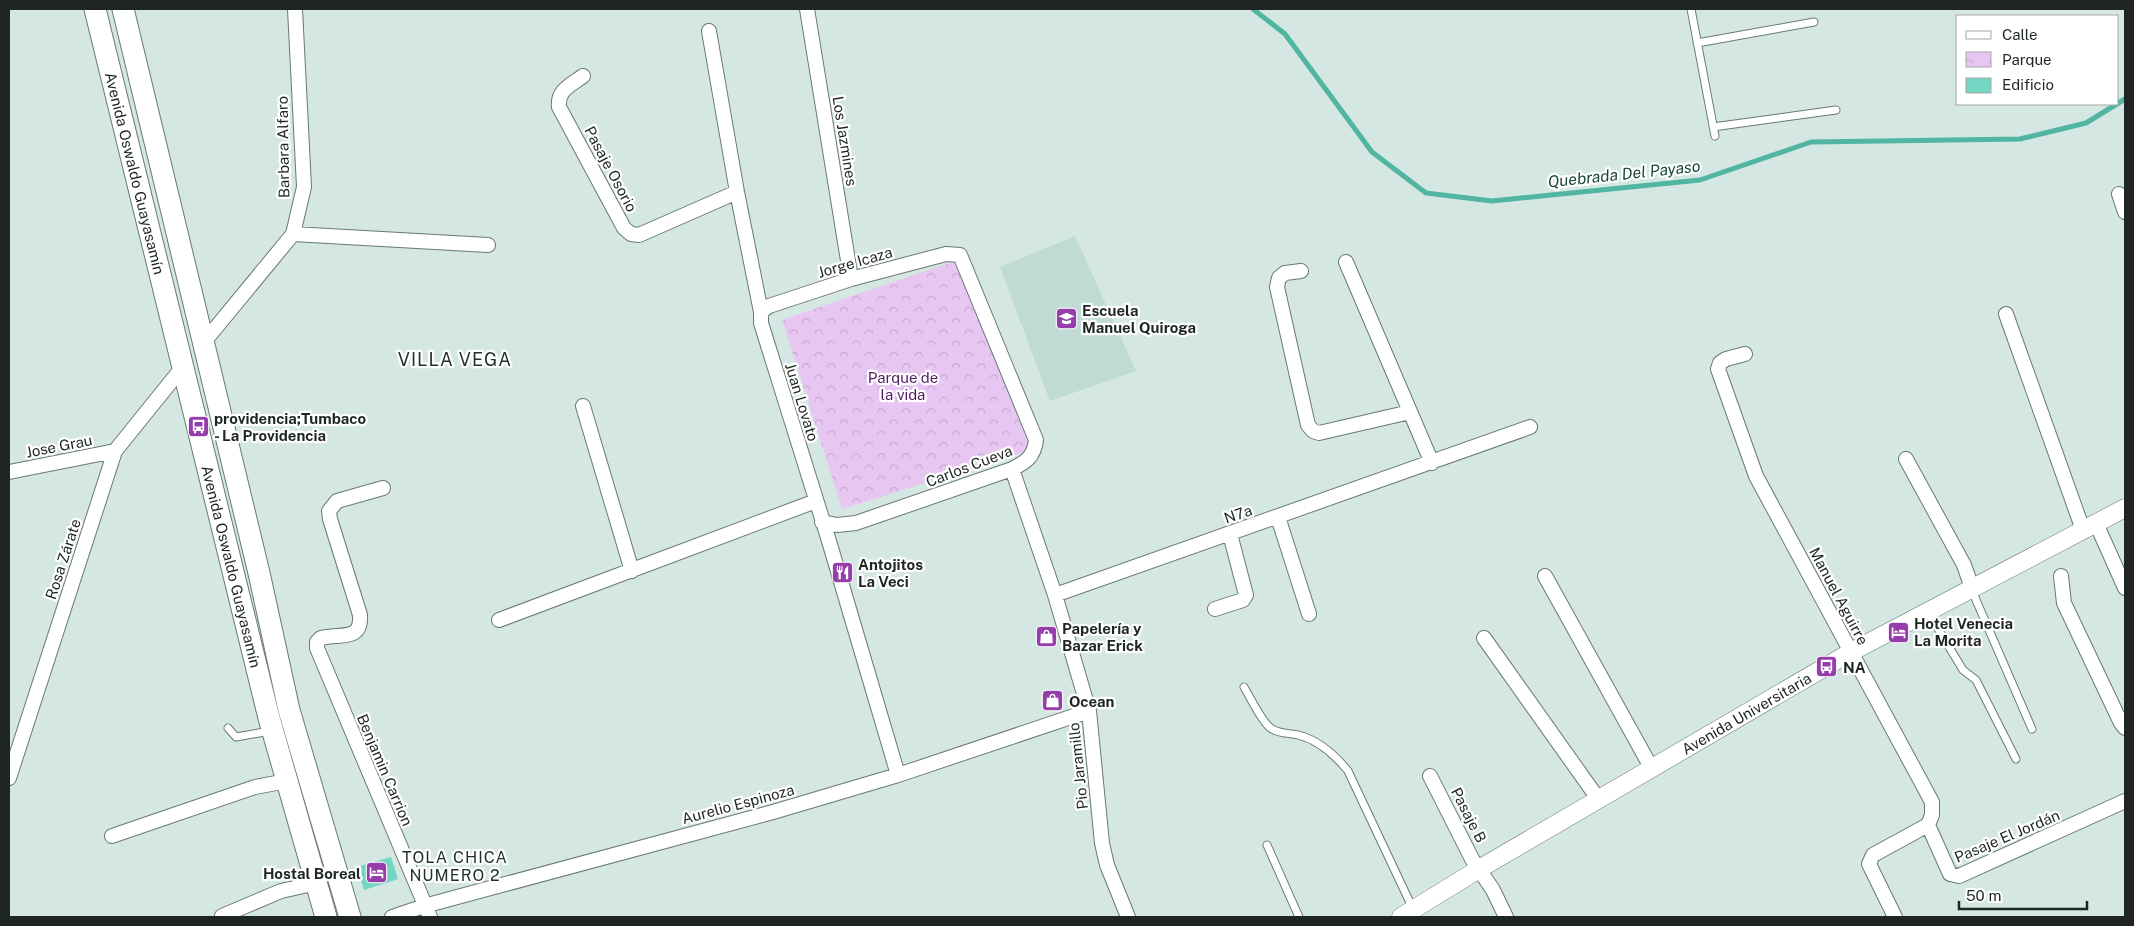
<svg xmlns="http://www.w3.org/2000/svg" width="2134" height="926" viewBox="0 0 2134 926" font-family="'Public Sans',sans-serif">
	<style>
		.built { fill: #c0dbd4 }
		.park { fill: url(#park-crowns) }
		.lines { fill: none; stroke-linecap: round; stroke-linejoin: round }
		.stream { stroke: #51b5a1; stroke-width: 5 }
		.building { fill: #73d6c2 }
		.service-casing { stroke: #687975; stroke-width: 9 }
		.minor-casing { stroke: #687975; stroke-width: 16 }
		.tertiary-casing { stroke: #687975; stroke-width: 19 }
		.primary-casing { stroke: #687975; stroke-width: 23 }
		.service { stroke: #fff; stroke-width: 7 }
		.minor { stroke: #fff; stroke-width: 14 }
		.tertiary { stroke: #fff; stroke-width: 18 }
		.primary { stroke: #fff; stroke-width: 21 }
		.labels { text-anchor: middle; dominant-baseline: central; stroke-width: 4.5; stroke-linejoin: round; paint-order: stroke }
		.street-label { font-size: 15px; fill: #1e2523; stroke: #fff }
		.poi-label { font-size: 15px; font-weight: bold; fill: #1e2523; stroke: #fff; text-anchor: start }
		.park-label { font-size: 15px; fill: #541b63; stroke: #fff }
		.water-label { font-size: 16px; font-style: italic; fill: #1a473e; stroke: #fff }
		.neighbourhood-label { font-size: 16px; letter-spacing: 1px; fill: #22312e; stroke: #fff }
		.quarter-label { font-size: 18px; letter-spacing: 1px; fill: #22312e; stroke: #fff }
	</style>
	<defs>
		<pattern id="park-crowns" width="20" height="18" patternUnits="userSpaceOnUse" patternTransform="scale(1.25)"><rect width="20" height="18" fill="#e8c6f2"/><path d="M2 6a3 3 0 1 1 6 0M12 15a3 3 0 1 1 6 0" fill="none" stroke="#c7aacf"/></pattern>
	</defs>
	<rect width="100%" height="100%" fill="#d4e7e2"/>
	<path class="built" d="M1075,236l61,135 -86,30 -50,-134z"/>
	<path class="park" d="M958,260l73,190 -189,59 -60,-189z"/>
	<g class="lines">
		<path class="stream" d="M1253,9l32,25 87,118 54,41 66,8 208,-21 111,-38 209,-3 66,-16 39,-24"/>
	</g>
	<path class="building" d="M391,857l7,22 -34,11 -7,-23z"/>
	<g class="lines">
		<defs>
			<path id="service" d="M1691,9l24,127
				M1697,43l117,-21
				M1713,127l123,-17
				M1972,589l4,11 56,129
				M1928,612l35,58 13,10 40,79
				M1244,687c6,10 19,37 28,42 8,5 18,4 26,6 21,5 37,20 50,36l65,138
				M228,728l8,9 34,-6
				M1267,845l32,72"/>
			<path id="minor" d="M807,9l44,270
				M709,31l28,161 24,120v11l68,218 69,234
				M583,76c-12,9 -26,14 -24,31l65,121 7,6 8,1 98,-43
				M2119,194l6,18
				M293,234l195,11
				M1346,262l86,201
				M1301,271l-16,2 -6,5 -2,9 31,138 5,6 6,2 91,-21
				M761,312l8,-6 82,-27 95,-25 14,1 76,185c-2,17 -10,22 -24,29l-156,54 -19,2 -15,-3
				M2006,314l77,216
				M204,342l89,-108 11,-47 -9,-178
				M1745,354l-19,5 -6,4 -2,6 38,107 176,326v13l-4,10 -55,30 -4,9 26,53
				M583,406l49,165
				M1906,459l58,106 8,23
				M1012,469l43,126 34,116 13,132 5,22 21,52
				M9,472l106,-21
				M383,488l-46,13 -8,10 1,8 30,96c2,27 -20,18 -39,23l-4,4v6l113,269
				M1278,517l31,97
				M2096,523l29,65
				M1545,576l107,193
				M2061,576l3,27 57,120 4,5
				M1055,595l475,-168
				M1215,609l28,-9 3,-5 -16,-61
				M499,620l317,-119
				M1484,638l115,162
				M1430,776l42,83 21,31 13,27
				M9,778l106,-327 67,-83
				M1928,825l22,49 9,2 166,-75
				M112,836l143,-49 32,-6
				M222,916l59,-25 36,-8
				M392,917l32,-11 349,-94 125,-37 191,-64"/>
			<g id="tertiary">
				<path id="s1" d="M1401,917l78,-48 372,-217 274,-144"/>
			</g>
			<g id="primary">
				<path id="s2" d="M95,9l174,709 57,199"/>
				<path d="M123,9l136,564 30,137 61,207"/>
			</g>
		</defs>
		<use href="#service" class="service-casing"/>
		<use href="#minor" class="minor-casing"/>
		<use href="#tertiary" class="tertiary-casing"/>
		<use href="#primary" class="primary-casing"/>
		<use href="#service" class="service"/>
		<use href="#minor" class="minor"/>
		<use href="#tertiary" class="tertiary"/>
		<use href="#primary" class="primary"/>
	</g>
	<defs>
		<symbol id="school-square" viewBox="-11 -11 22 22"><rect x="-9" y="-9" width="18" height="18" rx="4" fill="#953eab" stroke="#fff"/><path d="M0-5L7-2L0 1L-7-2ZM-4 1L0 2.5L4 1V4Q0 6-4 4Z" fill="#fff"/></symbol>
		<symbol id="bus-square" viewBox="-11 -11 22 22"><rect x="-9" y="-9" width="18" height="18" rx="4" fill="#953eab" stroke="#fff"/><path d="M-5-6H5V4H4V6H2V4H-2V6H-4V4H-5ZM-3.5-4V0h7V-4ZM-3.5 1.2v1.5H-2V1.2ZM2 1.2v1.5H3.5V1.2Z" fill="#fff"/></symbol>
		<symbol id="restaurant-square" viewBox="-11 -11 22 22"><rect x="-9" y="-9" width="18" height="18" rx="4" fill="#953eab" stroke="#fff"/><path d="M-5-6h1v4h1v-4h1v4h1v-4h1v5L-1.5 .5V6h-2V.5L-5-1ZM5-6V6H3V1.5H1.5Q1.5-4 5-6Z" fill="#fff"/></symbol>
		<symbol id="hotel-square" viewBox="-11 -11 22 22"><rect x="-9" y="-9" width="18" height="18" rx="4" fill="#953eab" stroke="#fff"/><path d="M-6-4.5h1.5V1H6V5H4.5V3h-9V5H-6ZM-4 0a1.8 1.8 0 1 1 3.6 0ZM.5 0V-2.5h3Q6-2.5 6 0Z" fill="#fff"/></symbol>
		<symbol id="shop-square" viewBox="-11 -11 22 22"><rect x="-9" y="-9" width="18" height="18" rx="4" fill="#953eab" stroke="#fff"/><path d="M-5-2.5h2.3a2.7 3.5 0 0 1 5.4 0H5L5.5 6h-11ZM-1.5-2.5h3a1.5 2.3 0 0 0-3 0Z" fill="#fff"/></symbol>
	</defs>
	<g fill-rule="evenodd">
		<use href="#school-square" x="1054" y="306" width="25" height="25"/>
		<use href="#bus-square" x="186" y="414" width="25" height="25"/>
		<use href="#restaurant-square" x="830" y="560" width="25" height="25"/>
		<use href="#hotel-square" x="1886" y="620" width="25" height="25"/>
		<use href="#shop-square" x="1034" y="624" width="25" height="25"/>
		<use href="#bus-square" x="1814" y="654" width="25" height="25"/>
		<use href="#shop-square" x="1040" y="688" width="25" height="25"/>
		<use href="#hotel-square" x="364" y="860" width="25" height="25"/>
	</g>
	<g class="labels">
		<g class="street-label">
			<text transform="translate(845 141) rotate(81)">Los Jazmines</text>
			<text transform="translate(283 147) rotate(-91)">Barbara Alfaro</text>
			<text transform="translate(611 169) rotate(62)">Pasaje Osorio</text>
			<text stroke="none"><textPath href="#s2" startOffset="169">Avenida Oswaldo Guayasamín</textPath></text>
			<text transform="translate(855 262) rotate(-16)">Jorge Icaza</text>
			<text transform="translate(802 402) rotate(73)">Juan Lovato</text>
			<text transform="translate(59 446) rotate(-11)">Jose Grau</text>
			<text transform="translate(969 466) rotate(-21)">Carlos Cueva</text>
			<text transform="translate(1238 514) rotate(-19)">N7a</text>
			<text transform="translate(63 559) rotate(-72)">Rosa Zárate</text>
			<text stroke="none"><textPath href="#s2" startOffset="574">Avenida Oswaldo Guayasamín</textPath></text>
			<text transform="translate(1839 596) rotate(62)">Manuel Aguirre</text>
			<text stroke="none"><textPath href="#s1" startOffset="401">Avenida Universitaria</textPath></text>
			<text transform="translate(1078 766) rotate(-96)">Pio Jaramillo</text>
			<text transform="translate(385 770) rotate(67)">Benjamin Carrion</text>
			<text transform="translate(738 804) rotate(-15)">Aurelio Espinoza</text>
			<text transform="translate(1469 815) rotate(63)">Pasaje B</text>
			<text transform="translate(2007 836) rotate(-23)">Pasaje El Jordán</text>
		</g>
		<g class="poi-label">
			<text x="1082" y="310">Escuela<tspan x="1082" dy="17">Manuel Quiroga</tspan></text>
			<text x="214" y="418">providencia;Tumbaco<tspan x="214" dy="17">- La Providencia</tspan></text>
			<text x="858" y="564">Antojitos<tspan x="858" dy="17">La Veci</tspan></text>
			<text x="1914" y="623">Hotel Venecia<tspan x="1914" dy="17">La Morita</tspan></text>
			<text x="1062" y="628">Papelería y<tspan x="1062" dy="17">Bazar Erick</tspan></text>
			<text x="1843" y="667">NA</text>
			<text x="1069" y="701">Ocean</text>
			<text x="361" y="873" text-anchor="end">Hostal Boreal</text>
		</g>
		<g class="park-label">
			<text x="903" y="377">Parque de<tspan x="903" dy="17">la vida</tspan></text>
		</g>
		<g class="water-label">
			<text transform="translate(1624 174) rotate(-6)">Quebrada Del Payaso</text>
		</g>
		<g class="neighbourhood-label">
			<text x="455" y="857">TOLA CHICA<tspan x="455" dy="18">NUMERO 2</tspan></text>
		</g>
		<g class="quarter-label">
			<text x="455" y="359">VILLA VEGA</text>
		</g>
	</g>
	<rect width="2134" height="926" fill="none" stroke="#1e2523" stroke-width="20"/>
	<rect x="1956" y="15" width="162" height="90" fill="#ffffff" stroke="#a5a8a7"/>
	<rect x="1966" y="31" width="25" height="8" fill="#ffffff" stroke="#a5a8a7"/>
	<text x="2002" y="40" font-size="15" fill="#1e2523">Calle</text>
	<rect x="1966" y="52" width="25" height="15" fill="url(#park-crowns)" stroke="#a5a8a7"/>
	<text x="2002" y="65" font-size="15" fill="#1e2523">Parque</text>
	<rect x="1966" y="78" width="25" height="15" fill="#73d6c2" stroke="#a5a8a7"/>
	<text x="2002" y="90" font-size="15" fill="#1e2523">Edificio</text>
	<path d="M1959 901v8h128v-8" fill="none" stroke="#1e2523" stroke-width="2.5"/>
	<text x="1966" y="901" font-size="15" fill="#1e2523" stroke="#ffffff" stroke-width="4" paint-order="stroke">50 m</text>
</svg>
